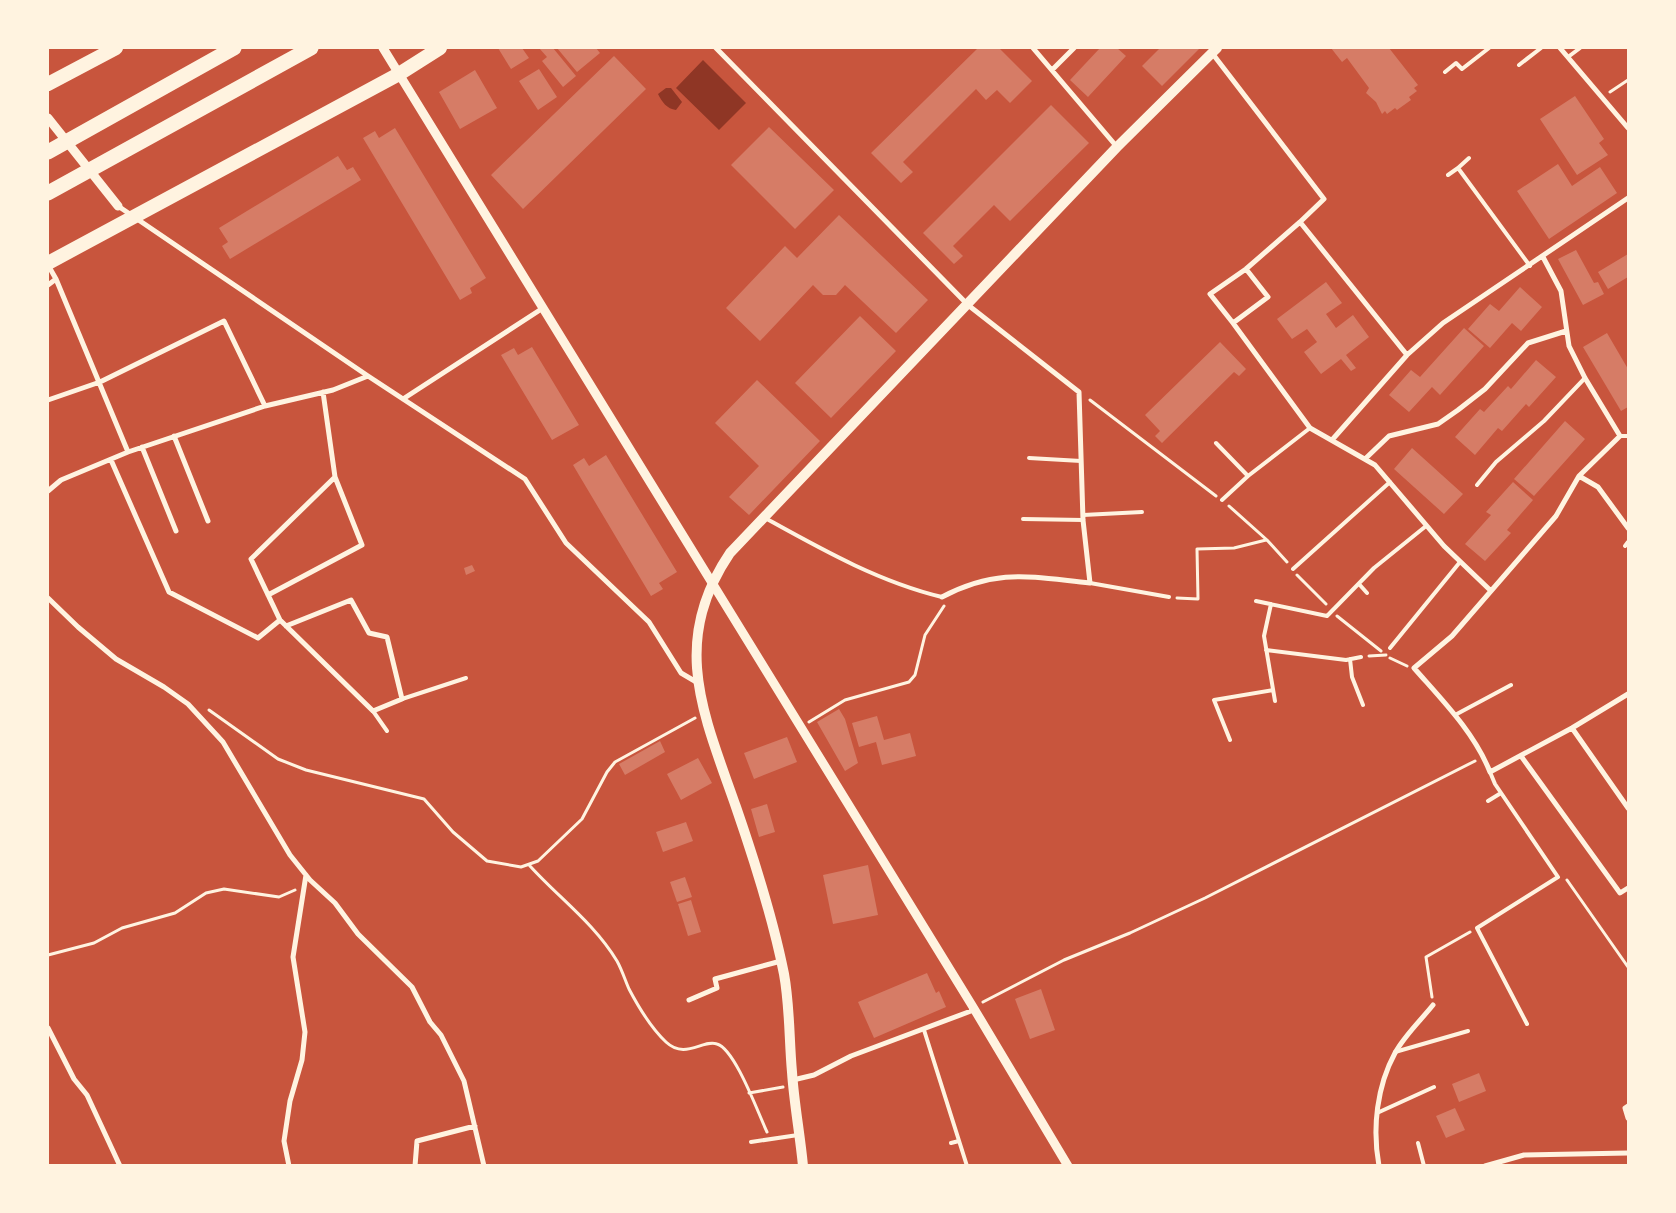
<svg xmlns="http://www.w3.org/2000/svg" width="1676" height="1213" viewBox="0 0 1676 1213" font-family="Bitter,serif">
	<style>
		.water { fill: #8f3625 }
		.building { fill: #d67c66 }
		.lines { fill: none; stroke-linecap: round; stroke-linejoin: round }
		.path { stroke: #fff3e0; stroke-width: 3 }
		.service { stroke: #fff3e0; stroke-width: 4 }
		.minor { stroke: #fff3e0; stroke-width: 5 }
		.tertiary { stroke: #fff3e0; stroke-width: 9 }
		.secondary { stroke: #fff3e0; stroke-width: 10 }
		.trunk { stroke: #fff3e0; stroke-width: 14 }
		.motorway { stroke: #fff3e0; stroke-width: 15 }
	</style>
	<rect width="100%" height="100%" fill="#c8553d"/>
	<path class="water" d="M703,60l43,43 -27,27 -43,-42z
		M666,88h5l11,14 -6,8c-9,-1 -14,-8 -18,-16z"/>
	<path class="building" d="M498,48h24l7,10 -18,11z
		M539,48h14l23,28 -13,11 -21,-26 5,-4z
		M557,48h39l4,5 -23,19z
		M978,48h21l33,33 -22,22 -13,-13 -11,10 -10,-11 -73,73 10,10 -12,11 -30,-30z
		M1100,48h17l9,8 -38,41 -18,-17z
		M1160,48h40l-38,38 -20,-20z
		M1331,48h58l29,37 -4,3 3,3 -8,6 2,3 -14,10 -2,-2 -8,6 -2,-3 -3,3 -6,-12 -10,-9 3,-5 -22,-30 -5,4z
		M614,56l32,33 -123,120 -32,-34z
		M539,69l18,28 -19,13 -19,-29z
		M475,70l22,38 -37,21 -21,-37z
		M1575,96l29,43 -5,4 9,12 -31,20 -37,-56z
		M1051,105l38,38 -79,78 -16,-16 -41,41 10,10 -9,8 -31,-31z
		M769,127l65,63 -39,39 -64,-64z
		M395,128l91,150 -16,10 2,5 -12,7 -97,-162 12,-7 4,7z
		M338,156l9,14 6,-3 8,13 -131,79 -8,-13 6,-4 -9,-14z
		M1558,164l14,22 28,-19 17,26 -68,46 -32,-48z
		M839,215l89,85 -32,33 -51,-48 -9,10h-13l-10,-10 -53,56 -34,-33 59,-62 12,12z
		M1576,250l18,33 4,-1 6,12 -21,11 -25,-46z
		M1628,254v23l-20,12 -10,-17z
		M1326,282l16,21 -16,11 10,14 17,-13 16,22 -23,18 10,13 -5,3 -10,-12 -20,15 -17,-22 13,-10 -10,-13 -15,10 -15,-20z
		M1520,287l22,20 -21,24 -9,-8 -22,25 -22,-19 22,-25 9,7z
		M860,316l36,35 -65,67 -36,-35z
		M1464,328l20,18 -44,49 -8,-8 -23,25 -20,-17 22,-25 9,7z
		M1607,333l21,36v38l-7,4 -38,-64z
		M1220,342l26,27 -7,7 -5,-4 -72,71 -7,-7 5,-5 -15,-16z
		M532,347l47,78 -27,15 -51,-85 13,-7 4,7z
		M1536,360l20,17 -27,30 -3,-3 -24,27 -4,-3 -23,27 -20,-18 25,-28 4,3 24,-26 3,3z
		M757,380l63,61 -71,74 -20,-18 30,-31 -44,-43z
		M1565,421l20,18 -51,57 -20,-17z
		M1412,448l51,46 -19,20 -50,-45z
		M606,455l71,117 -18,11 4,6 -12,7 -78,-131 11,-7 5,8z
		M1513,482l20,18 -26,30 4,3 -26,28 -20,-17 26,-29 -5,-3z
		M472,565l3,6 -9,4 -2,-7z
		M839,709l6,10 13,44 -13,8 -28,-49z
		M877,716l7,24 26,-7 6,23 -34,9 -6,-23 -17,5 -7,-24z
		M787,737l10,25 -43,17 -10,-26z
		M660,741l5,11 -40,23 -6,-11z
		M698,758l14,25 -31,17 -14,-26z
		M767,804l8,28 -16,5 -8,-28z
		M686,822l7,19 -30,11 -7,-20z
		M868,865l10,50 -45,9 -10,-49z
		M685,877l7,20 -15,5 -7,-20z
		M691,900l10,32 -13,4 -10,-32z
		M927,973l9,20 3,-2 7,16 -72,31 -16,-36z
		M1041,989l14,41 -25,9 -15,-40z
		M1479,1073l7,18 -27,11 -7,-18z
		M1455,1108l10,22 -19,8 -10,-22z"/>
	<g class="lines">
		<path class="path" d="M1610,92l18,-12
			M1090,400l126,96
			M1229,506l38,34 20,22
			M1297,575l29,29
			M1177,598l21,1 -1,-50 37,-1 32,-8
			M1337,616l44,35
			M1369,656l17,-1
			M1390,658l17,8
			M209,710l69,49 28,11 118,29 29,33 34,29 34,6 17,-6 44,-42 25,-47 8,-10 80,-44
			M809,722l36,-22 64,-18 6,-7 10,-40 19,-29
			M530,866c29,32 64,57 87,95 5,9 8,19 12,28 10,19 22,39 37,53 19,18 37,-3 51,2 18,5 41,69 50,88
			M1567,880l61,87
			M48,955l46,-12 28,-15 53,-15 31,-20 18,-4 55,8 16,-7
			M1432,997l-6,-40 44,-25
			M983,1002l81,-42 66,-27 75,-35 270,-137
			M749,1093l34,-6"/>
		<path class="service" d="M1568,57l12,-9
			M1519,65l22,-17
			M1445,72l11,-9 6,6 27,-21
			M1469,158l-11,10 72,98
			M1448,175l10,-7
			M1620,436h8
			M1216,443l32,33
			M1029,458l52,3
			M1477,485l19,-23 48,-41 41,-43
			M1222,500l26,-24 62,-48
			M1083,515l59,-3
			M765,518c56,31 114,64 177,79
			M1023,519l60,1
			M1625,546l3,-4
			M1293,569l97,-87
			M1090,583l79,14
			M1359,584l8,9
			M1256,601l71,15 47,-48 52,-42
			M1271,604l-7,32 11,65
			M1390,648l70,-86
			M1266,650l80,10 15,-3
			M1350,659l2,18 11,28
			M402,699l64,-21
			M373,711l14,20
			M1455,715l56,-30
			M1230,740l-16,-40 59,-10
			M1490,772l5,12 63,93 -81,51 50,96
			M1488,801l13,-8
			M924,1030l43,136
			M1395,1052l73,-21
			M1377,1113l57,-26
			M751,1142l47,-7
			M951,1143l8,-2
			M1418,1143l6,23"/>
		<path class="minor" d="M716,48l252,257 111,87 4,128 7,63c-60,-6 -92,-15 -148,14
			M1033,48l84,99
			M1560,48l68,80
			M1212,53l112,146 -24,23 107,133
			M1052,70l22,-22
			M118,206l250,170 157,103 41,64 83,79 32,51 17,10
			M1543,257l18,34 8,55 16,32 35,58 -41,40 -23,40 -104,120 -38,32c28,32 60,64 76,104l82,-44 56,-34
			M1246,269l22,28 -35,26 77,105 65,37 69,81 46,44
			M56,279l72,173
			M48,285l8,-6 -8,-14
			M1233,323l-23,-29 36,-25 54,-47
			M403,399l140,-91
			M48,400l52,-18 124,-61 41,85
			M174,436l34,85
			M1332,440l75,-85 36,-32 185,-125
			M142,447l34,84
			M1365,459l24,-23 49,-12 20,-14 27,-21 43,-46 38,-12
			M111,460l58,132 89,46 22,-18
			M1579,476l19,11 30,41
			M48,491l13,-11 67,-28 137,-46 68,-16 35,-14
			M268,595l94,-50 -27,-68 -12,-85
			M48,598l30,29 38,32 48,28 24,17 35,38 67,113 20,25 25,23 23,31 54,53 18,35 11,13 23,46 20,85
			M286,626l65,-26 18,33 18,4 15,62 -29,12 -93,-91 -29,-61 84,-82
			M1572,728l56,80
			M1521,756l99,137 8,-5
			M689,1000l28,-12 -2,-9 66,-18
			M48,1028l26,51 13,16 33,71
			M793,1080l21,-5 37,-19 120,-45 2,-4
			M1628,1106l-3,2 3,10
			M289,1166l-5,-25 6,-40 12,-41 3,-28 -12,-75 13,-82
			M415,1166l2,-25 58,-15
			M1379,1166c-7,-38 -2,-80 16,-113 9,-17 26,-33 38,-48
			M1485,1166l39,-11 104,-2"/>
		<path class="tertiary" d="M383,48l590,959 95,159
			M48,118l70,88"/>
		<path class="secondary" d="M803,1166c-3,-32 -9,-63 -11,-94 -3,-33 -2,-65 -8,-98 -11,-56 -29,-112 -48,-167 -32,-92 -67,-164 -6,-254l387,-406 100,-99"/>
		<path class="trunk" d="M48,84l68,-36
			M48,263l351,-189 41,-26"/>
		<path class="motorway" d="M48,152l186,-104
			M48,193l263,-145"/>
	</g>
	<rect width="1676" height="1213" fill="none" stroke="#fff3e0" stroke-width="98"/>
</svg>
